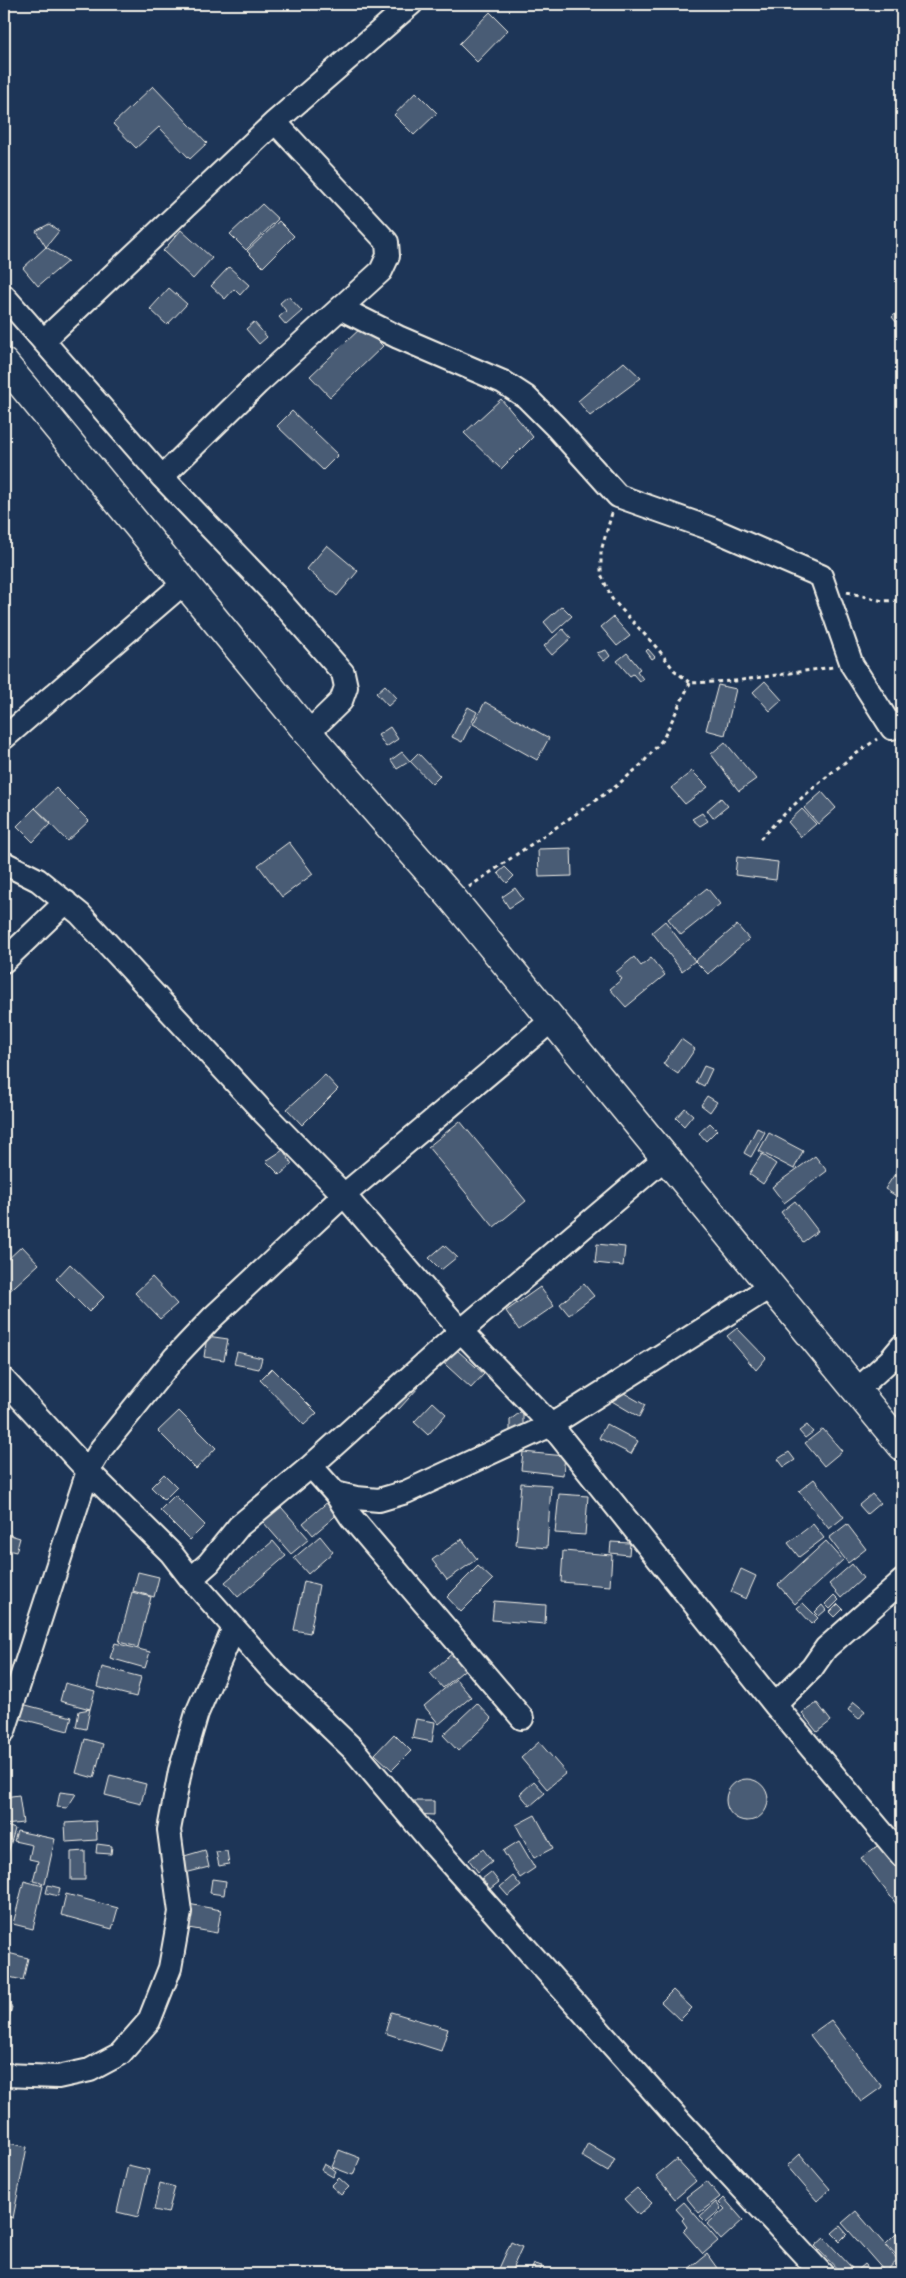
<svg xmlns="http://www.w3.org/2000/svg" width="906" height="2278" viewBox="0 0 906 2278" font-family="Dekko,sans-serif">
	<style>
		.building { fill: #485b74; stroke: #f4f1e8 }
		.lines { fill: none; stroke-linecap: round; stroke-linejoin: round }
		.minor-casing { stroke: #f4f1e8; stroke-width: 26 }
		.highway-casing { stroke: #f4f1e8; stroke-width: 31 }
		.path { stroke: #f4f1e8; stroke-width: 3; stroke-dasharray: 4 4; stroke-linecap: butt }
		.minor { stroke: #1d3557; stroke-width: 22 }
		.highway { stroke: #1d3557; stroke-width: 28 }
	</style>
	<rect width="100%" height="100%" fill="#1d3557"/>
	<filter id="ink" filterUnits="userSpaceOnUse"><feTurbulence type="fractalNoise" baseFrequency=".02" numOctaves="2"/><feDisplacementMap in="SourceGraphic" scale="10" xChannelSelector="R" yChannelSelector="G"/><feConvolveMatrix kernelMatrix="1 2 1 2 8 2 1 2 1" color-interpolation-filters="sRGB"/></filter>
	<g filter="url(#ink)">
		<path class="building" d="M490,12l18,18 -31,32 -18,-18z
			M153,86l54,57 -17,16 -31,-32 -23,21 -23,-24z
			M416,92l21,21 -23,22 -20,-20z
			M262,204l16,15 -32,31 -16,-16z
			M279,221l15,15 -31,31 -16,-16z
			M49,224l10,7 -13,16 -10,-16z
			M181,230l31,28 -19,21 -30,-28z
			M46,247l22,14 -30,25 -15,-18z
			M229,267l20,18 -9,10 -6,-6 -9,10 -14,-13z
			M169,288l18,16 -20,21 -17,-16z
			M288,296l14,15 -16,14 -7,-8 7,-6 -6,-8z
			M902,308v21l-10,-12z
			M254,322l13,15 -8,7 -13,-15z
			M363,326l20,20 -53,51 -20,-21z
			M624,362l17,16 -51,38 -12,-15z
			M501,399l32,38 -32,32 -37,-36z
			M292,411l46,44 -15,15 -46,-44z
			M327,545l31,26 -21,25 -30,-27z
			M562,606l10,10 -19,17 -9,-11z
			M613,617l17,19 -13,10 -16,-19z
			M563,629l8,9 -19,17 -8,-9z
			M648,649l7,8 -3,2 -6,-8z
			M606,650l4,6 -6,5 -7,-8z
			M627,653l13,16 -3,2 6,8 -4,2 -6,-7 -3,2 -13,-15z
			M765,681l17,19 -12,11 -17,-19z
			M385,685l12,13 -9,8 -12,-13z
			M718,685l18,4 -11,46 -19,-5z
			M485,702l64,36 -12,22 -64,-36z
			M468,707l9,5 -15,30 -10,-5z
			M390,727l8,12 -12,8 -8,-12z
			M725,742l31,37 -17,12 -28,-37z
			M402,752l8,9 -13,8 -6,-9z
			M418,753l22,23 -8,8 -22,-23z
			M692,771l16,16 -23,17 -14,-16z
			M56,788l33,33 -22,20 -32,-33z
			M822,792l14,16 -18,16 -14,-16z
			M721,798l7,8 -15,12 -6,-8z
			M35,808l16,15 -18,19 -16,-16z
			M802,809l14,15 -15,13 -13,-15z
			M702,813l6,8 -8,5 -8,-7z
			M289,842l24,32 -31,23 -24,-32z
			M571,848l1,28 -33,1 -1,-28z
			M737,857l41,5 -2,18 -41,-5z
			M505,867l9,9 -7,7 -9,-10z
			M515,888l8,11 -14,9 -7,-11z
			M707,888l13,16 -39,31 -13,-16z
			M665,921l30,40 -13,10 -30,-39z
			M737,925l12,14 -41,35 -13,-13z
			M634,957l7,9 10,-8 14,17 -39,32 -16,-18 12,-10 -6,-7z
			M681,1039l14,10 -17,25 -15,-10z
			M704,1066l8,3 -8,17 -8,-4z
			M325,1075l13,14 -36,36 -15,-16z
			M707,1096l10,6 -7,10 -9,-7z
			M685,1108l8,7 -9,11 -8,-8z
			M460,1121l66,80 -32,26 -66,-80z
			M710,1123l7,7 -11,11 -7,-8z
			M757,1128l8,4 -14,25 -7,-4z
			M769,1133l34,18 -9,18 -35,-18z
			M283,1150l9,14 -12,11 -14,-14z
			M762,1154l14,10 -13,20 -14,-10z
			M815,1156l12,15 -43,32 -12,-16z
			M902,1163v34l-1,2 -16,-10z
			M795,1201l23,30 -15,11 -22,-30z
			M597,1244l28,3 -2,19 -28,-3z
			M444,1245l13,12 -16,13 -12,-12z
			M22,1246l17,18 -35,32v-33z
			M70,1264l34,33 -15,15 -33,-33z
			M152,1277l25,27 -17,15 -25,-26z
			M584,1284l10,12 -25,19 -9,-11z
			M540,1287l14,19 -35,24 -13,-19z
			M737,1328l29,30 -10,12 -29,-34z
			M207,1336l21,3 -4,21 -20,-3z
			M449,1343l35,31 -13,14 -35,-32z
			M237,1352l25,6 -3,11 -25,-5z
			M272,1368l45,45 -13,12 -44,-45z
			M413,1381l6,6 -20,22 -6,-6z
			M617,1389l28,16 -6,12 -29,-17z
			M433,1402l13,12 -18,21 -14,-13z
			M523,1410v24h-13v-14z
			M179,1411l37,37 -20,21 -38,-38z
			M606,1424l32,17 -7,13 -32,-16z
			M807,1425l6,7 -8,6 -6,-7z
			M823,1429l19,22 -18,15 -19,-23z
			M523,1452l42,4 -2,19 -42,-5z
			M789,1452l6,8 -11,7 -6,-8z
			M164,1474l13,13 -13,13 -13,-13z
			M814,1479l30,38 -15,12 -30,-38z
			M521,1483l30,2 -4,63 -31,-3z
			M559,1494l29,2 -3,39 -30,-2z
			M872,1494l8,9 -13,11 -8,-9z
			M175,1495l30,30 -15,15 -30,-30z
			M275,1500l34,39 -18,15 -34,-39z
			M330,1500l10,12 -27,23 -10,-12z
			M813,1524l11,14 -25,19 -11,-14z
			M847,1524l19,25 -18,14 -19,-25z
			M4,1533l16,5 -4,14 -12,-3z
			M320,1536l13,16 -25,22 -14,-16z
			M462,1539l15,20 -30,21 -15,-20z
			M273,1541l13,15 -48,41 -13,-15z
			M826,1541l17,19 -48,44 -17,-19z
			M611,1542l19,1 -1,12 -19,-2z
			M563,1551l49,4 -2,31 -49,-4z
			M852,1564l11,14 -22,20 -12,-14z
			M478,1566l15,14 -32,32 -14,-15z
			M741,1569l15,7 -10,23 -15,-7z
			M138,1572l21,5 -5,20 -21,-6z
			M304,1581l15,4 -9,48 -16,-3z
			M132,1592l19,5 -13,50 -19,-5z
			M834,1595l5,5 -9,9 -5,-5z
			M494,1601l52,4 -1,19 -53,-4z
			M803,1603l15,15 -6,6 -15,-16z
			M838,1604l5,5 -8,8 -5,-5z
			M822,1605l4,5 -7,6 -4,-4z
			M115,1643l35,9 -5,16 -35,-10z
			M455,1651l13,16 -25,21 -13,-15z
			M102,1667l39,10 -5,20 -39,-10z
			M456,1679l15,18 -32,27 -15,-18z
			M65,1683l30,8 -5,18 -30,-8z
			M854,1702l11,9 -6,8 -11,-9z
			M477,1703l15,16 -34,32 -15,-16z
			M817,1703l14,18 -14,11 -15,-19z
			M22,1704l50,13 -4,14 -50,-13z
			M90,1709l-4,20 -10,-2 3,-16z
			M416,1719l19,3 -3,20 -20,-4z
			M394,1734l17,17 -19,19 -17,-16z
			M85,1739l18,5 -9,34 -18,-5z
			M539,1742l27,31 -19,16 -26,-31z
			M110,1775l36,9 -5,20 -36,-9z
			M726 1800a21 21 0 1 1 42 0a21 21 0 1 1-42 0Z
			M534,1781l11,12 -15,13 -10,-12z
			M60,1792l16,2 -9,14 -10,-1z
			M19,1795l4,28 -18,2 -1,-28z
			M412,1801h22v14l-22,-1z
			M535,1815l18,33 -19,10 -18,-33z
			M96,1821l1,19 -31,2 -1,-19z
			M4,1825l11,4 -11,37z
			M17,1831l38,8 -10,45 -12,-3 5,-20 -9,-2 3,-14 -18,-4z
			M519,1841l16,27 -15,10 -17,-27z
			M97,1844l15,2 -1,8 -15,-1z
			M880,1844l22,29v28l-5,4 -36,-47z
			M483,1849l9,12 -14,11 -9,-12z
			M205,1850l4,17 -24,6 -4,-16z
			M85,1851v29h-14v-28z
			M227,1851l2,13 -10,2 -3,-14z
			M491,1872l8,10 -9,7 -8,-10z
			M513,1876l8,10 -13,10 -8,-9z
			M212,1879l14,2 -2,14 -14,-2z
			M24,1881l19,5 -10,43 -20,-5z
			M48,1885l12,3 -2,8 -12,-3z
			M66,1894l52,14 -6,21 -51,-14z
			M188,1904l33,6 -4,23 -34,-6z
			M4,1952l24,6 -5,22 -19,-4z
			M673,1990l19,18 -12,12 -19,-18z
			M4,2005l8,2 -3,11 -5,-2z
			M391,2012l57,17 -7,22 -56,-18z
			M831,2020l51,67 -21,15 -51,-67z
			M4,2142l23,5 -14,71 -9,-2z
			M588,2143l27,16 -7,13 -27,-16z
			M339,2150l21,8 -7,17 -21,-8z
			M800,2154l30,35 -13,12 -30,-35z
			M676,2159l20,22 -21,18 -19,-23z
			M324,2164l12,7 -3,6 -12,-7z
			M128,2165l21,5 -11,47 -21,-5z
			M339,2178l10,9 -8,8 -10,-9z
			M707,2181l13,16 -21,16 -13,-16z
			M160,2183l15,4 -7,26 -14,-3z
			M637,2188l15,15 -13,12 -15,-16z
			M724,2198l19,22 -22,20 -14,-16 18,-15 -6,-6z
			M684,2202l34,39 -15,13 -20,-23 4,-4 -5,-7 2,-2 -8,-9z
			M716,2202l5,7 -15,13 -6,-6z
			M856,2211l42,49 -13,12 -43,-49z
			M840,2226l7,8 -7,7 -8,-8z
			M902,2228v27l-3,3 -13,-14z
			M824,2238l28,30 -6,6h-4l-27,-28z
			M511,2242l11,5 -12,27h-9l-4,-1z
			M707,2254l10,14 -8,6h-27z
			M534,2264l8,2 -3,8 -9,-1z
			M865,2264l9,10h-21z"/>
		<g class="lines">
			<defs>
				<path id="minor" d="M4,296l158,181 113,118 68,78 3,14 -5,14 -33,32
					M342,309l56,28 105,45 23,15 30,30 62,69 94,33 109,47 31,89 40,63 10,-7
					M43,341l232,-219 136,-118
					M162,477l96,-94 123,-112 7,-15 -1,-14 -112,-120
					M4,738l181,-156
					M4,863l34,17 42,34 184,199 80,82 117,136 90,94 224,280 127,151
					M4,961l62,-59
					M4,1380l84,91 83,82 20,26 86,97 76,73 80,95 247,277 142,153
					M856,1391l35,-32 11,-13
					M311,1466l150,-135 204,-173
					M335,1493l21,5 23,2 27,-8 145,-67 219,-138
					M191,1579l18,-16 30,-37 72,-60 24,27 16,24 171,201
					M775,1705l37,-37 14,-20 76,-67
					M4,1731l84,-260 13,-22 74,-92 38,-40 131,-122 207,-174
					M4,2075l54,2 32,-7 30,-16 29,-33 21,-53 10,-56 -11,-82 11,-59 17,-58 37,-85"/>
				<path id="highway" d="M4,363l304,370 144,165 450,548"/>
			</defs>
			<use href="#minor" class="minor-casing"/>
			<use href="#highway" class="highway-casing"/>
			<path class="path" d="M612,513l-11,38v23l11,25 46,50 16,21 16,13 45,-2 98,-14
				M847,592l36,9 19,-1
				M760,839c36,-39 74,-70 117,-100
				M469,887l146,-100 26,-22 22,-26 27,-56"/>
			<use href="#minor" class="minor"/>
			<use href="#highway" class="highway"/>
		</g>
	</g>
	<rect width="906" height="2278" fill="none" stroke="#1d3557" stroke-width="20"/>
	<rect x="10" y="10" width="886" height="2258" fill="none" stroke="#f4f1e8" stroke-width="2" filter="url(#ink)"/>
</svg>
